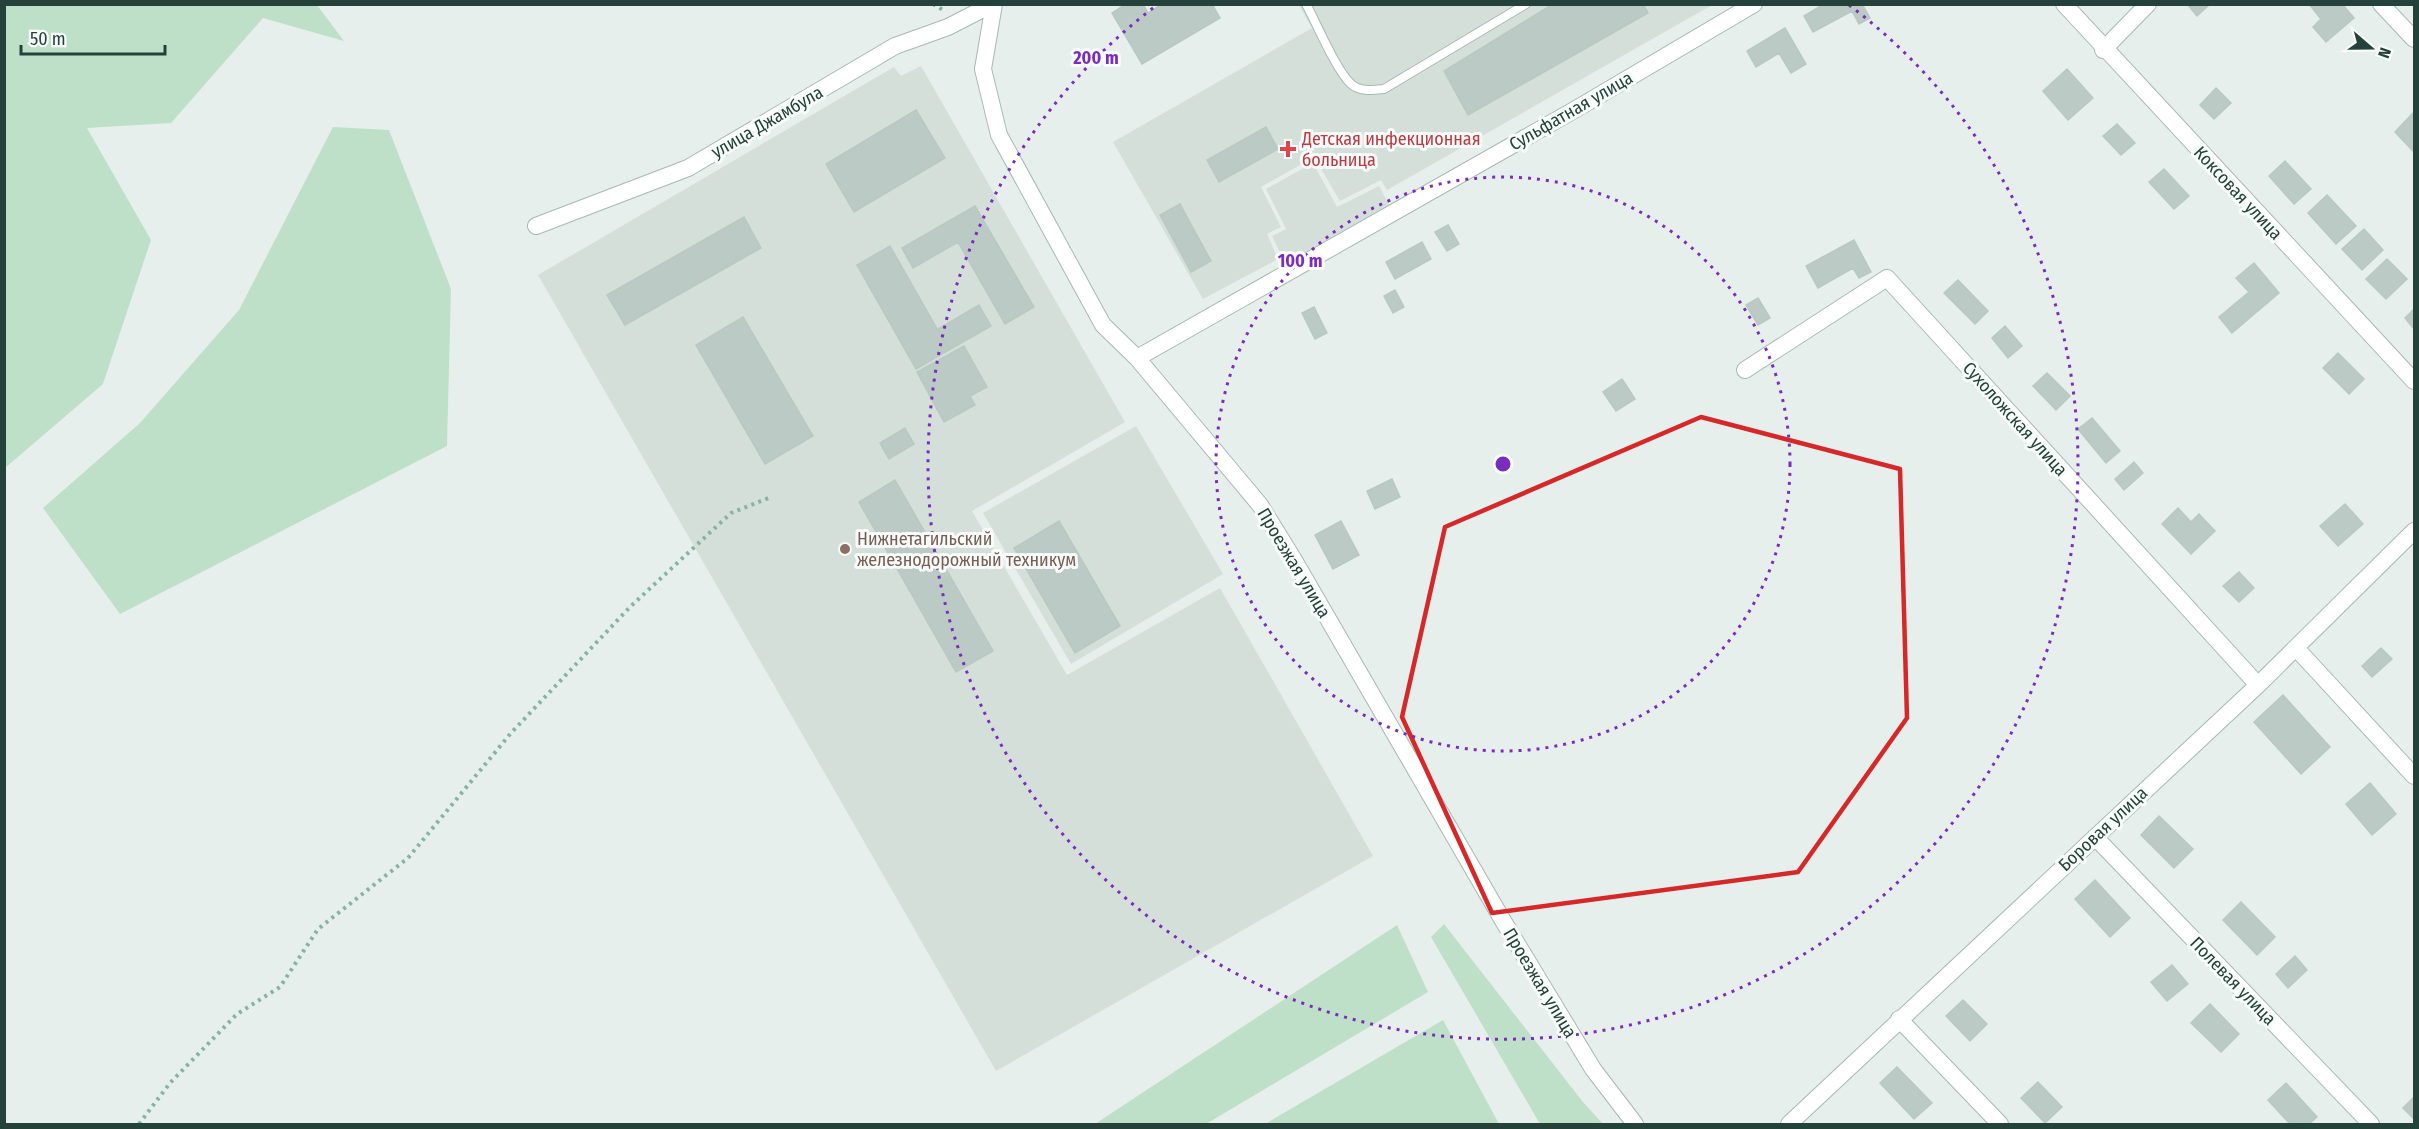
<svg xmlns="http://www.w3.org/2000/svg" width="2419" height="1129" viewBox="0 0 2419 1129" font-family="'Fira Sans Condensed',sans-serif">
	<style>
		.built { fill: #d4dfda }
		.green { fill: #bfe0c8 }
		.building { fill: #bbcac4; stroke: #b8c9c2; stroke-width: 1.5 }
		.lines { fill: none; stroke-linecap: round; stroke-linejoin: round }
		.service-casing { stroke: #a8b8b2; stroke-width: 10 }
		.minor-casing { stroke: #a8b8b2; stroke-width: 18 }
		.path { stroke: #86b3a5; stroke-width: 4; stroke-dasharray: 3 4.5; stroke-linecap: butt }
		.service { stroke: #fff; stroke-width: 8 }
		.minor { stroke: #fff; stroke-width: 16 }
		.marked { fill: none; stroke: #d62828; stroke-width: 4.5; stroke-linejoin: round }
		.ring { fill: none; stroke: #7b2cbf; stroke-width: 3; stroke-dasharray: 3 6 }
		.health-dot { fill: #e0444e; stroke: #f7fbf9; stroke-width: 2 }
		.education-dot { fill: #8d6e63; stroke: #f7fbf9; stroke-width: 2 }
		.labels { text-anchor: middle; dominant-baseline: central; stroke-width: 6; stroke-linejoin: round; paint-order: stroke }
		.street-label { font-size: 18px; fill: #24423a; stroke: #f7fbf9 }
		.health-label { font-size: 18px; fill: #be3a42; stroke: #f7fbf9; text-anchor: start }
		.education-label { font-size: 18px; fill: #785e54; stroke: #f7fbf9; text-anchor: start }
		.centre { fill: #7b2cbf; stroke: #f7fbf9; stroke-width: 3 }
		.ring-label { font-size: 18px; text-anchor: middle; font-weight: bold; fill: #7b2cbf; stroke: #f7fbf9; stroke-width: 6; stroke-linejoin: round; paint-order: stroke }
	</style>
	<rect width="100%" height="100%" fill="#e6efeb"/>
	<path class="built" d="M1299,5h413l-325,185 -6,-10 -41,21 -26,-44 -53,30 20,40 -14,7 11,25 -75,40 -90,-157 199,-114z
		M921,66l204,356 -153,89 95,164 153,-87 153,268 -377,215 -458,-796 356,-208 7,9z
		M1313,163l24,44 42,-21 10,19 -104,58 -13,-27 14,-7 -20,-40z
		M1136,426l87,148 -152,90 -88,-151z"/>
	<path class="green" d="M5,4l312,1 27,36 -81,-23 -92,105 -84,5 64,112 -48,144 -98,84z
		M333,127l56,3 62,159 -4,157 -327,168 -77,-106 97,-85 99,-113z
		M1444,924l139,178 20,22h-63l-109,-187z
		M1397,925l31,67 -222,132h-111z
		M1443,1020l56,104h-234z"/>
	<path class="building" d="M1126,4h17l5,9 14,-9h50l8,14 -78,46 -30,-51z
		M1553,4h90l5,9 -180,102 -24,-44z
		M1824,4h38l8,14 -11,6 -7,-13 -39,21 -9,-16z
		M2187,4h23l-13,12z
		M2309,4h33l12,14 -28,24 -13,-15 8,-8z
		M1785,28l21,36 -15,9 -12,-20 -23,14 -9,-16z
		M2067,69l26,29 -25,22 -25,-29z
		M2216,88l15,15 -17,16 -14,-14z
		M916,110l29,48 -91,54 -28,-48z
		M2414,112v40l-19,-20z
		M2117,124l18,19 -14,12 -18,-19z
		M1266,127l12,22 -59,33 -12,-22z
		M2285,161l26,28 -17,15 -25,-28z
		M2164,169l25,27 -15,13 -25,-27z
		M2327,195l29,31 -20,18 -28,-31z
		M1180,204l31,57 -20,11 -31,-57z
		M975,206l59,101 -29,17 -47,-82 -45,26 -11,-20z
		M744,217l17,31 -136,77 -18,-30z
		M1448,225l11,19 -12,7 -12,-19z
		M2364,229l19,21 -21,20 -20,-21z
		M1854,240l17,32 -12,6 -6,-10 -35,20 -12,-22z
		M1422,242l9,17 -36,20 -9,-17z
		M890,246l59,104 -33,19 -59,-104z
		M2387,259l20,20 -21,20 -20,-20z
		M2254,263l25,30 -47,40 -13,-16 30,-25 -13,-14z
		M1958,280l30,31 -13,13 -31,-31z
		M1395,290l9,17 -11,6 -9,-17z
		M1758,298l12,20 -12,7 -12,-20z
		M979,305l12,21 -42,24 -11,-21z
		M1314,307l13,26 -12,6 -13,-26z
		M2414,309v20l-9,-11z
		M743,317l70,119 -48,28 -69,-119z
		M2005,326l17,20 -14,12 -16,-20z
		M964,346l23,41 -17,9 5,9 -31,17 -27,-50z
		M2338,353l26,26 -15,15 -26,-26z
		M2047,373l23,23 -14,14 -23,-24z
		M1622,379l13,20 -19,12 -13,-19z
		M2092,418l28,33 -14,12 -28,-34z
		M905,428l9,16 -25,15 -9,-16z
		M2134,462l9,11 -19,17 -9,-11z
		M1392,479l8,18 -25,12 -8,-18z
		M895,480l98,171 -37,21 -97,-170z
		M2345,504l18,20 -25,22 -18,-20z
		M2178,508l13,14 8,-8 16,17 -24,23 -29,-30z
		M1059,521l61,105 -45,27 -61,-105z
		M1341,521l18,34 -26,14 -18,-34z
		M2239,572l15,16 -15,14 -16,-16z
		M2381,648l11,11 -20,18 -10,-11z
		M2283,695l47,52 -29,27 -47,-52z
		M2370,783l26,31 -24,21 -26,-31z
		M2159,816l34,33 -19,19 -33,-33z
		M2095,880l35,38 -20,19 -35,-38z
		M2241,902l34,35 -18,18 -34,-35z
		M2295,956l12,14 -19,18 -12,-14z
		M2172,965l16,19 -21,17 -16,-19z
		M1963,1000l24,24 -17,17 -24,-25z
		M2210,1004l29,30 -18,18 -30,-29z
		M1897,1067l35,36 -18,16 -34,-36z
		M2038,1082l24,25 -17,16 -24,-25z
		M2286,1083l31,34 -8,7h-19l-22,-24z
		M2414,1097v22l-11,-11z"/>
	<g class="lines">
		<defs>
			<path id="service" d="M1306,4c11,20 30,66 45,80 9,8 22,6 33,5l142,-85"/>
			<path id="minor" d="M994,4l-11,65 16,66 104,190 34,33 123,147 34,55 208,359 91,150 42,55
				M2064,4l350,377
				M2381,4l33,35
				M2103,50l45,-46
				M536,226l152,-58 207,-122 53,-19 45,-23
				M1137,358l439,-249 178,-105
				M1745,370l142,-92 371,407
				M2296,648l118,128
				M2095,837l276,287
				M1899,1019l101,105
				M1789,1124l469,-439 156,-154"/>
		</defs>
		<use href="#service" class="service-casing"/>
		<use href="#minor" class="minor-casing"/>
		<path class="path" d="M933,4l10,6
			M139,1124l31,-41 67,-69 43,-27 38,-58 90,-71 103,-125 119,-126 101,-94 40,-16"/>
		<use href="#service" class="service"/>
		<use href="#minor" class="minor"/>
	</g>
	<path class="marked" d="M1701,417l199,52 7,249 -109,154 -306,41 -90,-196 43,-190z"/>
	<g class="ring">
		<circle cx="1503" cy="464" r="287"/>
		<path d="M1849 5A575 575 0 1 1 1157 5"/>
	</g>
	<path class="health-dot" d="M1285 140h6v6h6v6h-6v6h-6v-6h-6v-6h6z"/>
	<circle class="education-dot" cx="845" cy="549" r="6"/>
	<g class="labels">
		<g class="street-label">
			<text transform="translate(1571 111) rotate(-30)">Сульфатная улица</text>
			<text transform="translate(767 122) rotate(-30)">улица Джамбула</text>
			<text transform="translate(2238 193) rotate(47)">Коксовая улица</text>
			<text transform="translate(2015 419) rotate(48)">Сухоложская улица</text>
			<text transform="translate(1294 563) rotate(59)">Проезжая улица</text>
			<text transform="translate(2103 829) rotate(-43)">Боровая улица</text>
			<text transform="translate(2233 981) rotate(46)">Полевая улица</text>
			<text transform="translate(1540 983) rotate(59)">Проезжая улица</text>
		</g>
		<g class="health-label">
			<text x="1302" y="139">Детская инфекционная<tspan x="1302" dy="21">больница</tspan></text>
		</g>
		<g class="education-label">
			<text x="857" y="539">Нижнетагильский<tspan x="857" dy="21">железнодорожный техникум</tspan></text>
		</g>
	</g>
	<circle cx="1503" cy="464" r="9" class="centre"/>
	<g class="ring-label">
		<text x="1096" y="64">200 m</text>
		<text x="1300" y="267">100 m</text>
	</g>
	<rect width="2419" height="1129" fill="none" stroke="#24423a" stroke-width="12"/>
	<g transform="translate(2371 48) rotate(110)" stroke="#f7fbf9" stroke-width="4.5" paint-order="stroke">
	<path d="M0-4.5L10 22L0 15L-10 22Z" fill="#24423a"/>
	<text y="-9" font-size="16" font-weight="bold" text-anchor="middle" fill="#24423a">N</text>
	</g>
	<path d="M21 45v9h144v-9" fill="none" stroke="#24423a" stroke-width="3"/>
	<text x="30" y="45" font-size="18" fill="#24423a" stroke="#f7fbf9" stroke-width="4.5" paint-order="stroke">50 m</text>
</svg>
